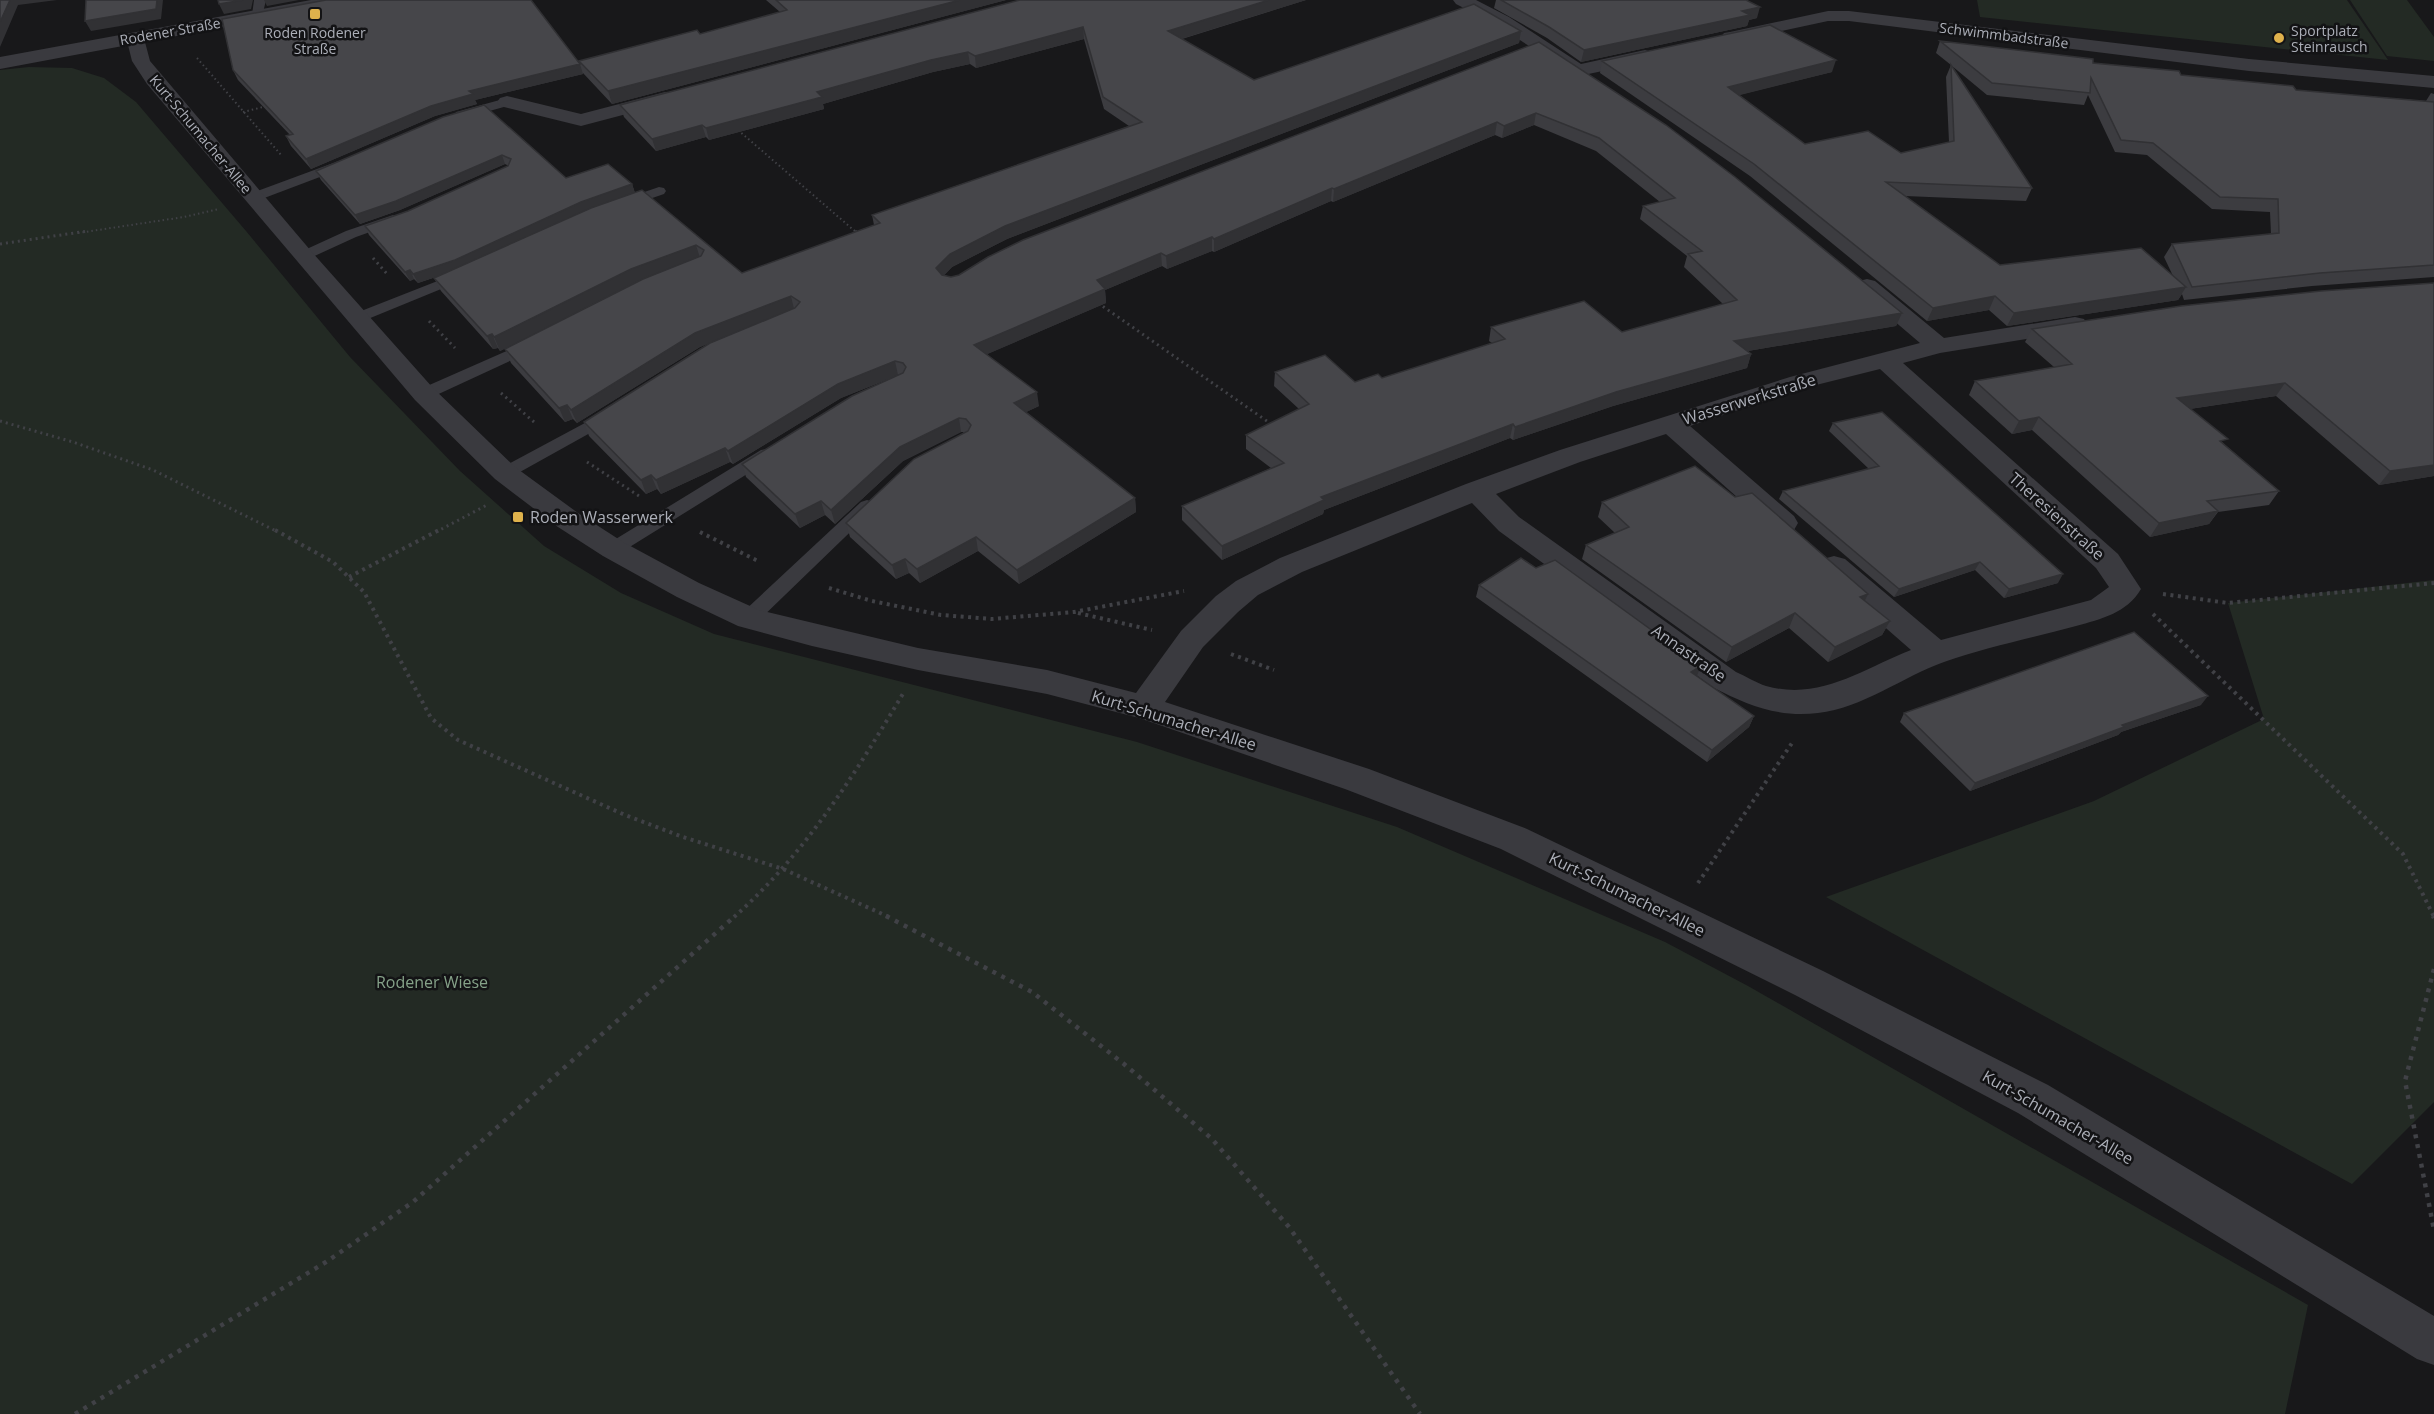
<svg xmlns="http://www.w3.org/2000/svg" width="2434" height="1414" viewBox="0 0 2434 1414" font-family="'Open Sans',sans-serif">
	<style>
		.green { fill: #232a24 }
		.lines { fill: none; stroke-linecap: round; stroke-linejoin: round }
		.path-far3 { stroke: #404146; stroke-width: 2; stroke-dasharray: 1.5 3; stroke-linecap: butt }
		.path-far2 { stroke: #404146; stroke-width: 3; stroke-dasharray: 2 4; stroke-linecap: butt }
		.path-far1 { stroke: #404146; stroke-width: 4; stroke-dasharray: 3 4.5; stroke-linecap: butt }
		.path { stroke: #404146; stroke-width: 4.5; stroke-dasharray: 4 6; stroke-linecap: butt }
		.lane { fill: #3a3a3f; fill-rule: evenodd }
		.street { fill: #3a3a3f; fill-rule: evenodd }
		.wall { fill: #3c3c40; fill-rule: evenodd }
		.shaded-wall { fill: #313134 }
		.building { fill: #46464a; stroke: #313134; stroke-width: 1.5 }
		.poi-dot { fill: #dfb24c; stroke: #131315; stroke-width: 2 }
		.labels { text-anchor: middle; dominant-baseline: central; stroke-width: 5; stroke-linejoin: round; paint-order: stroke }
		.far-poi-label { font-size: 14px; fill: #acafb8; stroke: #131315; text-anchor: start }
		.far-street-label { font-size: 14px; fill: #acafb8; stroke: #131315 }
		.street-label { font-size: 16px; fill: #acafb8; stroke: #131315 }
		.poi-label { font-size: 16px; fill: #acafb8; stroke: #131315; text-anchor: start }
		.park-label { font-size: 16px; fill: #85a188; stroke: #131315 }
	</style>
	<rect width="100%" height="100%" fill="#18181a"/>
	<path class="green" d="M1977,0h370l41,60 -408,-43z
		M2350,0h57l27,37v24l-47,-5z
		M29,67l43,1 32,10 32,24 110,129 104,126 110,114 84,75 77,47 93,41 423,108 260,85 268,115 83,44 560,319 -23,109h-2285v-1344z
		M2434,580v522l-82,82 -526,-287 268,-96 170,-82 -36,-116z"/>
	<g class="lines">
		<path class="path-far3" d="M197,58l85,98
			M243,112l24,-6
			M738,130l119,103
			M78,233l106,-16 35,-8"/>
		<path class="path-far2" d="M855,231l5,4
			M0,244l88,-13
			M373,258l15,17
			M1098,303l176,123
			M429,321l26,27
			M501,393l33,29
			M0,421l73,21 80,28 125,62
			M587,462l52,34
			M436,532l51,-27"/>
		<path class="path-far1" d="M275,530l58,32 31,30 67,126 27,22 167,75 58,22 100,32 106,48
			M700,532l60,30
			M349,577l90,-47
			M829,588l43,13 69,14 51,4 82,-7 110,-21
			M2163,594l65,9 206,-20
			M1078,613l74,17
			M2153,614l250,240 31,63
			M1231,654l43,16
			M1698,883l96,-143
			M734,917c72,-64 121,-143 170,-225"/>
		<path class="path" d="M886,916l146,76 92,72 87,74 78,89 131,187
			M2433,916l1,2
			M2434,969l-29,112 29,149
			M75,1414l251,-152 87,-60 322,-286"/>
		<path class="lane" d="M254,0h12l-4,17 -4,1 -6,-3z
			M507,98l4,1 2,3 -2,3 -50,14 -6,-4 1,-3z
			M344,159l7,4 -2,3 -90,34 -5,1 -7,-4 2,-3z
			M659,187l5,1 2,3 -2,3 -41,14 -7,-4 2,-3z
			M393,215l7,4 -2,3 -42,15 -48,22h-10l-2,-3 2,-3 48,-22z
			M463,271l7,4 -2,3 -105,43 -6,2 -8,-5 2,-3z
			M534,339l6,2 2,3 -2,3 -110,51 -6,1 -8,-5 2,-4z
			M611,409l6,1 2,4 -2,4 -106,59h-12l-3,-4 3,-4z
			M767,449l6,1 3,4 -3,4 -153,95 -7,2 -7,-2 -2,-4 2,-4 155,-95z
			M867,500l6,2 3,4 -3,4 -117,113 -7,2 -7,-2 -3,-5 3,-5 119,-111z"/>
		<path class="street" d="M311,0h38l-3,4 -6,1 -195,37 5,19 161,190 122,137 82,79 63,46 45,29 76,41 60,27 159,38 129,22 89,23 45,-62 35,-35 20,-15 44,-23 186,-74 94,-34 230,-73 130,-34 -61,-52 -4,-5 4,-5 8,-2 8,2 69,57 131,-21 9,2 3,5 -3,5 -9,2 -135,22 -37,10 215,191 23,35c-14,24 -40,30 -65,37 -44,12 -89,21 -132,36 -42,15 -81,46 -126,51 -39,5 -71,-8 -104,-25l-215,-157 -27,-28 -170,69 -44,23 -20,17 -35,35 -38,55 204,67 158,60 296,142 225,114 386,231v49l-17,-6 -399,-246 -223,-118 -294,-146 -156,-60 -206,-71 -92,-24 -129,-24 -106,-24 -74,-20 -61,-29 -74,-41 -45,-29 -63,-48 -80,-79 -268,-316 -15,-23 -4,-16 -128,24v-12zM1880,369l216,199 13,19 -18,13 -150,40 -96,-81 -11,-3 -11,3 -4,7 4,7 88,77c-49,19 -90,51 -145,36 -10,-3 -20,-10 -30,-14l-217,-155 -23,-23 84,-32 86,-28 108,96 10,2 10,-2 4,-7 -4,-7 -104,-90 118,-39z
			M1453,0h23l33,17 72,47 64,-14 7,2 2,4 -2,4 -7,2 -66,14 -7,-2 -75,-49 -41,-21z
			M1828,11h21l400,48 185,17v12l-185,-17 -400,-50h-21l-98,21 -6,-1 -3,-4 3,-4 6,-1z
			M665,92l7,2 3,4 -3,4 -91,24 -81,-20 -3,-4 3,-4 7,-2 74,18z"/>
	</g>
	<path class="wall" d="M766,0h240l-394,104 -29,-31v1l-108,26 2,4 -42,12 -124,53 -20,-23 -5,-10 4,-1 -52,-55 -5,-10 347,-6 -1,-3 121,-27 80,-22z
		M1020,0h286l-124,39 72,41 267,-49 -2,12 -512,196 -55,28 -8,8 7,2 8,-2 580,-233 363,271 -6,13 -148,25 3,3 -4,14 -134,38 -100,34 -3,-2 -186,72 -1,4 -101,46 -40,-40v-14l89,-38 -25,-19v-14l53,-26 -25,-23 1,-14 80,10 27,-4 110,-35 -3,-2 2,-14 131,5 101,-28 -39,-37 3,-11 -47,-37 3,-13 17,-4 -64,-51 -62,-26 -32,13 -7,-3 -162,67 -2,-1 -117,51 -2,-1 -45,18 -5,-3 -57,24 1,13 -119,51 52,52 -13,6 109,86 1,14 -117,72 -41,-33 -58,32 -11,-10 -13,6 -46,-42 -4,-14 118,-91h-3l-58,29 -68,63 -10,-9 -25,13 -54,-51 -4,-13 157,-89 -58,23 -108,66 -3,-2 -69,32 -4,-5 -11,5 -57,-58 -5,-14 147,-88 -31,13 -123,76 -4,-4 -8,3 -54,-59 -6,-14 131,-67 -136,69 -2,-3 -5,1 -52,-58 -7,-13 8,-3 -24,8 -4,-4 -4,2 -41,-46 -4,-9 43,-15 101,-45 -4,-2 -105,46 -40,14 -39,-44 -5,-9 127,-54 123,61 66,6 3,9 107,80 132,-48 -2,-10 257,-89 -25,-17 -20,-70 -108,29 -6,-4 -37,8 -110,32 1,5 -115,31 -3,-3 -50,14 -32,-34 -4,-12z
		M1496,0h250l11,18 -8,2 -2,6 -166,36 -34,-24 -53,-30z
		M1940,41l241,34 115,15 130,11 5,-8 3,1v183l-122,9 -128,14 -2,-6 -4,6 -171,26 -18,-16 -62,11 -177,-145 -150,-103 2,-12 230,11 -93,23 66,49 96,9 48,-11 -3,-65 5,-12 -15,-12zM1952,66l35,29 97,10 4,-10 27,57 32,3 65,54 58,3 1,22 -99,10 -8,13 9,19 -173,-11 -95,-69 121,5 6,-13z
		M2434,283v193l-55,9 -103,-89 -86,13 34,35 55,47 -10,14 -51,7 -9,12 -59,13 -118,-107 -20,4 -43,-39 6,-14 79,-14 -29,-25 7,-13z
		M1833,423l225,160 -54,15 -29,-28 -81,27 -115,-98 4,-8 86,-22 -40,-38z
		M1735,497l133,97 -3,7 25,20 -8,14 -54,27 -39,-34 -63,34 -144,-103 4,-14 29,-12 -17,-16 4,-15z
		M1536,568l161,108 57,40 -5,11 -42,35 -231,-165 3,-12z
		M2201,705l-80,27 -3,3 -148,56 -70,-69 4,-9z"/>
	<path class="shaded-wall" d="M10,0h47l-39,5 -18,42v-25z
		M157,0h6l-2,19 -70,12 -6,-10z
		M243,0h10l-2,9 -27,5 -5,-10z
		M264,0h35l-32,6z
		M960,0h46l-394,104 -4,-13z
		M1269,0h37l-138,43v-12z
		M1760,7l-3,11 -8,2 -2,6 -166,36 3,-12z
		M1083,27l1,12 -108,29 -1,-12z
		M1521,31l-2,12 -512,196 -55,28 -13,14 -3,-13 14,-14 55,-28z
		M968,52l2,12 -37,8 -110,32 1,5 -115,31 -3,-12 111,-36 114,-32z
		M1836,60l-4,12 -108,27 4,-12z
		M580,64l3,10 -108,26 2,4 -42,12 -124,53 -5,-10 125,-53 38,-15z
		M1536,113l-2,12 -32,13 2,-12z
		M1497,122l-2,13 -162,67 1,-13z
		M702,125l4,12 -50,14 -4,-12z
		M502,155l3,9 -105,46 -40,14 -5,-9z
		M632,184l3,9 -176,76 -41,14 -5,-9 168,-72z
		M1332,188l-1,13 -117,51v-13z
		M1212,237v14l-45,18 -1,-13z
		M696,245l4,13 -64,24 -136,69 -6,-14 137,-68z
		M1161,253l1,13 -57,24 1,13 -130,56 -2,-14 123,-65z
		M410,270l4,9 -4,2 -5,-9z
		M2186,287l-8,13 -171,26 7,-13z
		M791,296l3,13 -94,38 -123,76 -6,-13 124,-77z
		M1995,296l-6,14 -62,11 6,-13z
		M1902,313l-6,13 -166,28 4,-13z
		M492,334l6,14 -5,1 -6,-13z
		M1751,354l-4,14 -134,38 -100,34 2,-13 101,-35z
		M895,361l3,14 -57,23 -108,66 -5,-13 110,-67z
		M2285,383l-9,13 -107,16 8,-14z
		M1037,392l2,14 -23,11 -2,-14z
		M567,405l6,14 -8,3 -6,-14z
		M2039,417l-7,13 -20,4 7,-13z
		M959,418l2,14 -58,29 -68,63 -4,-14 69,-63z
		M1513,424l-3,14 -186,72 -1,4 -101,46v-14l99,-49z
		M725,448l5,14 -69,32 -5,-14z
		M2434,465v11l-55,9 11,-14z
		M651,475l6,14 -11,5 -5,-14z
		M1135,498l1,14 -117,72 -2,-14z
		M821,501l4,14 -25,13 -5,-14z
		M2218,511l-9,13 -59,13 9,-14z
		M976,537l2,14 -58,32 -3,-14z
		M905,559l4,14 -13,6 -4,-14z
		M1980,562l-5,8 -81,27 5,-8z
		M2063,574l-5,9 -54,15 5,-9z
		M1868,594l-7,15 -1,-12z
		M1795,613l-6,15 -63,34 6,-15z
		M1890,621l-8,14 -54,27 7,-15z
		M1701,666l-5,12 -5,-6z
		M2208,696l-7,9 -80,27 -3,3 -148,56 5,-8 147,-58z
		M1754,716l-5,11 -42,35 5,-12z"/>
	<path class="building" d="M0,0h10l-10,22z
		M86,0h71l-1,9 -71,12z
		M218,0h25l-24,4z
		M326,0h205l49,64 -111,27 4,3 -42,12 -125,53 -20,-23 7,-2 -60,-64 -11,-51z
		M776,0h184l-352,91 -29,-30 118,-31 3,4 87,-24z
		M1020,0h249l-101,31 86,49 220,-76 47,27 -516,195 -55,28 -14,14 6,7 9,2 8,-2 29,-18 35,-17 516,-198 127,83 69,52 167,136 -168,28 17,13 -135,38 -101,35 -2,-3 -192,73 3,3 -102,46 -40,-40 102,-43 -38,-28 63,-31 -34,-32 50,-17 30,27 23,-8 4,4 123,-39 -14,-12 93,-26 38,31 115,-32 -49,-46 14,-3 -59,-45 32,-8 -76,-60 -63,-25 -32,13 -7,-4 -163,67 -2,-1 -118,51 -2,-2 -46,19 -5,-3 -64,27 8,9 -131,56 63,47 -23,11 121,95 -118,72 -41,-33 -59,32 -12,-10 -13,6 -46,-42 68,-64 54,-28 3,-6 -5,-6 -7,-1 -59,29 -69,63 -10,-9 -26,13 -53,-50 110,-68 51,-23 3,-6 -3,-4 -8,-2 -57,23 -110,67 -3,-3 -69,32 -5,-5 -10,5 -57,-58 126,-79 85,-35 5,-6 -9,-6 -96,37 -124,77 -4,-5 -8,3 -54,-59 138,-70 58,-23 3,-6 -8,-5 -65,24 -137,68 -2,-3 -5,2 -53,-58 157,-70 51,-18 100,83 138,-50 -8,-8 270,-93 -39,-25 -20,-70 -108,29 -7,-4 -37,8 -114,32 5,5 -116,31 -4,-3 -50,14 -32,-34z
		M1501,0h245l14,7 -18,4 8,4 -166,35 -35,-23z
		M1770,25l66,35 -108,27 77,57 63,-13 33,22 53,-12 -3,-76 81,123 -146,-6 114,83 141,-17 45,39 -172,26 -19,-17 -62,12 -179,-144 -152,-103z
		M1940,41l153,18v4l86,8 2,4 112,11 3,4 138,12v163l-114,8 -128,14 -20,-43 107,-11 -1,-34 -58,-2 -67,-54 -32,-3 -30,-62 -1,15 -98,-10z
		M484,105l82,73 42,-14 24,20 -51,18 -126,58 -42,14 -3,-4 -5,2 -40,-46 43,-15 100,-45 3,-7 -9,-4 -106,46 -41,14 -39,-44 127,-54z
		M2434,283v182l-44,6 -105,-88 -108,15 51,41 -8,2 59,50 -72,10 11,10 -59,12 -120,-106 -20,4 -44,-40 97,-17 -40,-35 149,-23 140,-15z
		M1882,412l181,162 -54,15 -29,-27 -81,27 -116,-98 96,-25 -46,-43z
		M1695,466l40,31 17,-4 116,101 -8,3 30,24 -55,26 -40,-34 -63,34 -146,-102 43,-18 -27,-25z
		M1521,558l15,10 19,-8 146,106 -10,6 63,44 -42,34 -233,-165z
		M2134,632l74,64 -86,29 2,2 -149,56 -71,-70z"/>
	<g class="poi-dot">
		<rect x="309" y="8" width="12" height="12" rx="3"/>
		<circle cx="2279" cy="38" r="6"/>
		<rect x="512" y="511" width="12" height="12" rx="3"/>
	</g>
	<g class="labels">
		<g class="far-poi-label">
			<text x="2291" y="30">Sportplatz<tspan x="2291" dy="16">Steinrausch</tspan></text>
			<text x="315" y="32" text-anchor="middle">Roden Rodener<tspan x="315" dy="16">Straße</tspan></text>
		</g>
		<g class="far-street-label">
			<text transform="translate(170 31) rotate(-10)">Rodener Straße</text>
			<text transform="translate(2004 35) rotate(7)">Schwimmbadstraße</text>
			<text transform="translate(201 134) rotate(50)">Kurt-Schumacher-Allee</text>
		</g>
		<g class="street-label">
			<text transform="translate(1749 399) rotate(-17)">Wasserwerkstraße</text>
			<text transform="translate(2057 516) rotate(42)">Theresienstraße</text>
			<text transform="translate(1689 653) rotate(35)">Annastraße</text>
			<text transform="translate(1174 720) rotate(17)">Kurt-Schumacher-Allee</text>
			<text transform="translate(1627 894) rotate(26)">Kurt-Schumacher-Allee</text>
			<text transform="translate(2058 1117) rotate(30)">Kurt-Schumacher-Allee</text>
		</g>
		<g class="poi-label">
			<text x="530" y="517">Roden Wasserwerk</text>
		</g>
		<g class="park-label">
			<text x="432" y="982">Rodener Wiese</text>
		</g>
	</g>
</svg>
